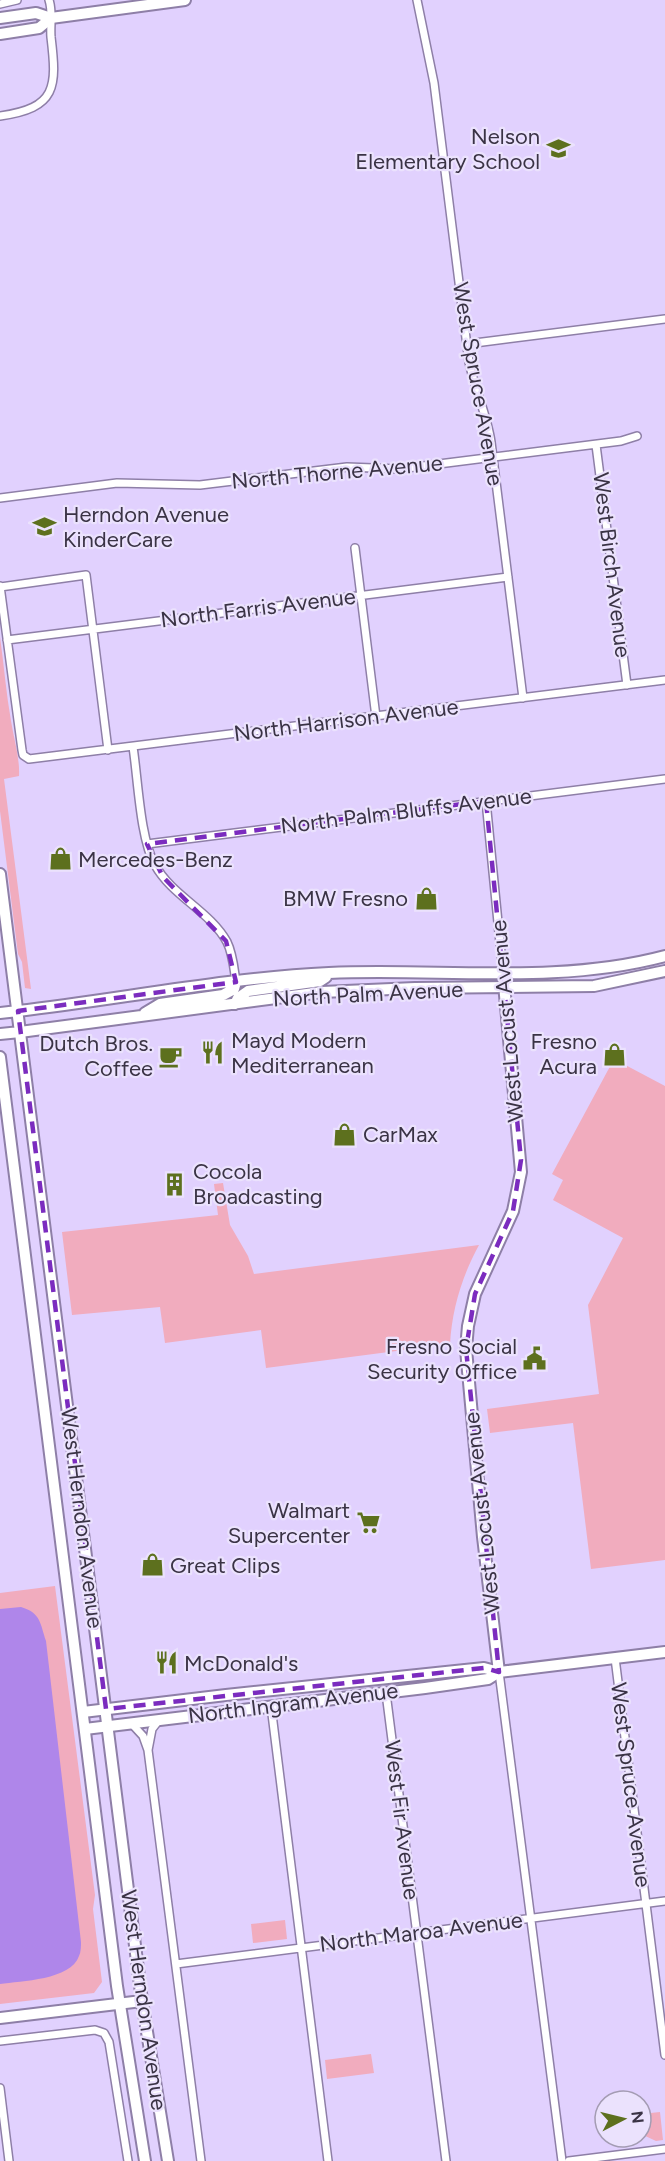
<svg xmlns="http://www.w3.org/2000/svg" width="665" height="2161" viewBox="0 0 665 2161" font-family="Figtree,sans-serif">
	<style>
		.green { fill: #f1acbe }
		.water { fill: #af86ea }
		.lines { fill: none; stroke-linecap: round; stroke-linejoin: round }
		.street-casing { stroke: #8e7fa7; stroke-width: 10 }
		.secondary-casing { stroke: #8e7fa7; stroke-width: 14 }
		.primary-casing { stroke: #8e7fa7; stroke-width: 14 }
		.street { stroke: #fff; stroke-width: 7 }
		.secondary { stroke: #fff; stroke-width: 10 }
		.primary { stroke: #fff; stroke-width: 10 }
		.marked { fill: none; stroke: #7b2cbf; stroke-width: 4.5; stroke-dasharray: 12 8; stroke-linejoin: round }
		.labels { text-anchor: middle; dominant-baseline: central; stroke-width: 4.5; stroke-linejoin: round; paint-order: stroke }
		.poi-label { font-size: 22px; fill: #3a3345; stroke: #ebe2fd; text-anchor: start }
		.street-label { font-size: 22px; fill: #3a3345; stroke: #ebe2fd }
	</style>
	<rect width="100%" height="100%" fill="#e1d1fe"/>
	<path class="green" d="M0,637c4,28 6,56 11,84 3,19 9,37 8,55l-15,3 27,210 -6,-1 -3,-26 -4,-8 -18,-143z
		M614,1059l51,27v474l-74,9 -18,-146 -83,10 -3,-24 112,-15 -11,-89 35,-67 -70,-38 10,-20 -11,-6z
		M223,1183l7,42 18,31 6,18 225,-29c-17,31 -27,64 -29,99l-184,24 -5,-38 -96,13 -5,-36 -88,8 -10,-83 156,-17 -4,-31z
		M55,1586l40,309 -2,14 9,73 -8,11 -94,11v-411z
		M285,1920l2,19 -34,4 -2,-19z
		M371,2054l3,19 -47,6 -2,-19z
		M660,2112l3,28 -7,1 -15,-7v-20z"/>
	<path class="water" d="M21,1607c20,6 19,16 25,34l35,301c0,4 0,10 -2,14 -8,24 -58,25 -79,28v-375z"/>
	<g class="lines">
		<defs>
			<path id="street" d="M417,0l17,83 35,279c6,28 18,53 22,80l32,256
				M0,4l17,-4
				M0,116c57,-8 57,-29 51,-79 -1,-12 2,-25 -2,-37
				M467,344l198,-25
				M596,445l31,240
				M0,498l117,-15 83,2 147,-18 52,2 222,-28 16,-5
				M355,548l21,169
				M0,586l22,164 1,5 6,4 636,-79
				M0,587l86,-12 22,175
				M7,640l501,-63
				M133,747c5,32 7,92 22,118 17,31 55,46 72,77 6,12 7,27 9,40
				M486,801l17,172
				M147,844l518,-65
				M615,1658l50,397
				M499,1672l63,489
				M386,1693l60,468
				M271,1706l57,455
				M131,1723l12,13 5,14 53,411
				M148,1750l4,-21 7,-9
				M176,1964l489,-63
				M0,2041l95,-11 9,3 5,9 19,119
				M0,2088l9,73
				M569,2161l96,-12"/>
			<path id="secondary" d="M0,18l36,-5 15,5 134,-18
				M0,34l39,-6 12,-10
				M235,1004l3,-6 10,-7 72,-10 6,-4
				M18,1011c103,-12 207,-33 311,-38 111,-5 227,12 336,-17
				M145,1013l15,-9 63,-9 11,-6 2,-7
				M20,1032l302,-40 93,-4 179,-2 71,-15
				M499,1672l-16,-135 -17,-188 2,-23 7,-32 38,-83 8,-39 -18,-199
				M83,1712l143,-17 258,-27 15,4 166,-20
				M85,1729l340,-41 63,-9 11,-7
				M0,2018l142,-17"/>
			<path id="primary" d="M0,874l142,1127 26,160
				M0,1013l18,-2
				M0,1034l20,-2
				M0,1057l117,929 28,175"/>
		</defs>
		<use href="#street" class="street-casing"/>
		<use href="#secondary" class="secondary-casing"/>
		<use href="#primary" class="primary-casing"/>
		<use href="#street" class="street"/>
		<use href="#secondary" class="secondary"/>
		<use href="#primary" class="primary"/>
	</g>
	<path class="marked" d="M486,801l35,359 -8,51 -38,83 -9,55 33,323 -15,-4 -378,41 -88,-698 218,-29 -10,-41 -63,-64 -16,-33z"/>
	<defs>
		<symbol id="school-bare" viewBox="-9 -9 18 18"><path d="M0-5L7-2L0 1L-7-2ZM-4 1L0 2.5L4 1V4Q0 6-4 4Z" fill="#5d701e" stroke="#ebe2fd" stroke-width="2.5" paint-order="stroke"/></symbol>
		<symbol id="shop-bare" viewBox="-9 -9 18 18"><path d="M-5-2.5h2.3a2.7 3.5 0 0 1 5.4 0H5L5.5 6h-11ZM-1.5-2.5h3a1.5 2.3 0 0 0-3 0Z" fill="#5d701e" stroke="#ebe2fd" stroke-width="2.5" paint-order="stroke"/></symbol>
		<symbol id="restaurant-bare" viewBox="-9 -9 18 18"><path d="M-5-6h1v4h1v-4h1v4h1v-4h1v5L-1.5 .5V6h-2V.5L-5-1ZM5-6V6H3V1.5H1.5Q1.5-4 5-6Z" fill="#5d701e" stroke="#ebe2fd" stroke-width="2.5" paint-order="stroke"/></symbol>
		<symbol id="cafe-bare" viewBox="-9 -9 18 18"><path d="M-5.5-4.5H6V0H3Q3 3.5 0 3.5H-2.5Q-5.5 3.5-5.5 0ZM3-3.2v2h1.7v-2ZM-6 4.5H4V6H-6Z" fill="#5d701e" stroke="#ebe2fd" stroke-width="2.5" paint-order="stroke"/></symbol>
		<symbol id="building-bare" viewBox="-9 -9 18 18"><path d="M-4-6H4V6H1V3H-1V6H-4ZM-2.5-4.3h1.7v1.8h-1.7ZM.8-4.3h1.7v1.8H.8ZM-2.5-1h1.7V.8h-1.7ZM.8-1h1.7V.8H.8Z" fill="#5d701e" stroke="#ebe2fd" stroke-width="2.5" paint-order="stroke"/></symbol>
		<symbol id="civic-bare" viewBox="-9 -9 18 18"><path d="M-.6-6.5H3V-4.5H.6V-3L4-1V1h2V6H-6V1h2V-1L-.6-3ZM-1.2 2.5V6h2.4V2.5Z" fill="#5d701e" stroke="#ebe2fd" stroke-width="2.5" paint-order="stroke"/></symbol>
		<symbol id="supermarket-bare" viewBox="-9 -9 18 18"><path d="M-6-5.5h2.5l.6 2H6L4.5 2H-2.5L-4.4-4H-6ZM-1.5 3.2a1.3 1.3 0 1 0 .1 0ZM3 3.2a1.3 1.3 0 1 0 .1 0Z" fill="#5d701e" stroke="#ebe2fd" stroke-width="2.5" paint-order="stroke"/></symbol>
	</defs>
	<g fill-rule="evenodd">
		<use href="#school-bare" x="542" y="132" width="33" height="33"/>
		<use href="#school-bare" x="28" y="510" width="33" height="33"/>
		<use href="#shop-bare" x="44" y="842" width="33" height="33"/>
		<use href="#shop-bare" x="410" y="882" width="33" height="33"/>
		<use href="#restaurant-bare" x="196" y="1036" width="33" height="33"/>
		<use href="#shop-bare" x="598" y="1038" width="33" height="33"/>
		<use href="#cafe-bare" x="154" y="1040" width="33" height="33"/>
		<use href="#shop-bare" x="328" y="1118" width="33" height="33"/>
		<use href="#building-bare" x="158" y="1168" width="33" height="33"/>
		<use href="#civic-bare" x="518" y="1342" width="33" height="33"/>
		<use href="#supermarket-bare" x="352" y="1506" width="33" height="33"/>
		<use href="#shop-bare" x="136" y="1548" width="33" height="33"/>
		<use href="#restaurant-bare" x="150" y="1646" width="33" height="33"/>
	</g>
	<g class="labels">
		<g class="poi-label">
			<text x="540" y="136" text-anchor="end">Nelson<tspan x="540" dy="25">Elementary School</tspan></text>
			<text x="63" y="514">Herndon Avenue<tspan x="63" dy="25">KinderCare</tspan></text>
			<text x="78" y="859">Mercedes-Benz</text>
			<text x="408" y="898" text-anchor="end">BMW Fresno</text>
			<text x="231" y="1040">Mayd Modern<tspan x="231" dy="25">Mediterranean</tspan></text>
			<text x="597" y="1041" text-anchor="end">Fresno<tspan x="597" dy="25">Acura</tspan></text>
			<text x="153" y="1043" text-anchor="end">Dutch Bros.<tspan x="153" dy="25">Coffee</tspan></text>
			<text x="363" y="1134">CarMax</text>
			<text x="193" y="1171">Cocola<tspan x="193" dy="25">Broadcasting</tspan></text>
			<text x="517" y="1346" text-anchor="end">Fresno Social<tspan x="517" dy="25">Security Office</tspan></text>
			<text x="350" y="1510" text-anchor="end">Walmart<tspan x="350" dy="25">Supercenter</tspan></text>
			<text x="170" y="1565">Great Clips</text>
			<text x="184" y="1663">McDonald's</text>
		</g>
		<g class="street-label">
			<text transform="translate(478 384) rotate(80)">West Spruce Avenue</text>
			<text transform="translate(337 472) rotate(-5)">North Thorne Avenue</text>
			<text transform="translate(612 565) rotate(83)">West Birch Avenue</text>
			<text transform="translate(258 608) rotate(-7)">North Farris Avenue</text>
			<text transform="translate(346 720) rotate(-7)">North Harrison Avenue</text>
			<text transform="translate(406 811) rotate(-7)">North Palm Bluffs Avenue</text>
			<text transform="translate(368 994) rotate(-3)">North Palm Avenue</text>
			<text transform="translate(507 1021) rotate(-95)">West Locust Avenue</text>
			<text transform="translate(482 1513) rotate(-96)">West Locust Avenue</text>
			<text transform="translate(82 1518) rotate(83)">West Herndon Avenue</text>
			<text transform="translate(293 1703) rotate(-7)">North Ingram Avenue</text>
			<text transform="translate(631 1785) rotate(83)">West Spruce Avenue</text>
			<text transform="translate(402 1820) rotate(83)">West Fir Avenue</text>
			<text transform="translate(421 1932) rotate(-7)">North Maroa Avenue</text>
			<text transform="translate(144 2000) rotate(82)">West Herndon Avenue</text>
		</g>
	</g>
	<g transform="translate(623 2119) rotate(83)"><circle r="28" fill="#ebe2fd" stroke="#a49cb3" stroke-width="1.5"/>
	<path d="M0-4.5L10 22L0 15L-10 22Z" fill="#5d701e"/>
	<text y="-9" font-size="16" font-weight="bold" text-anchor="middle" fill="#3a3345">N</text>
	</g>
</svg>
